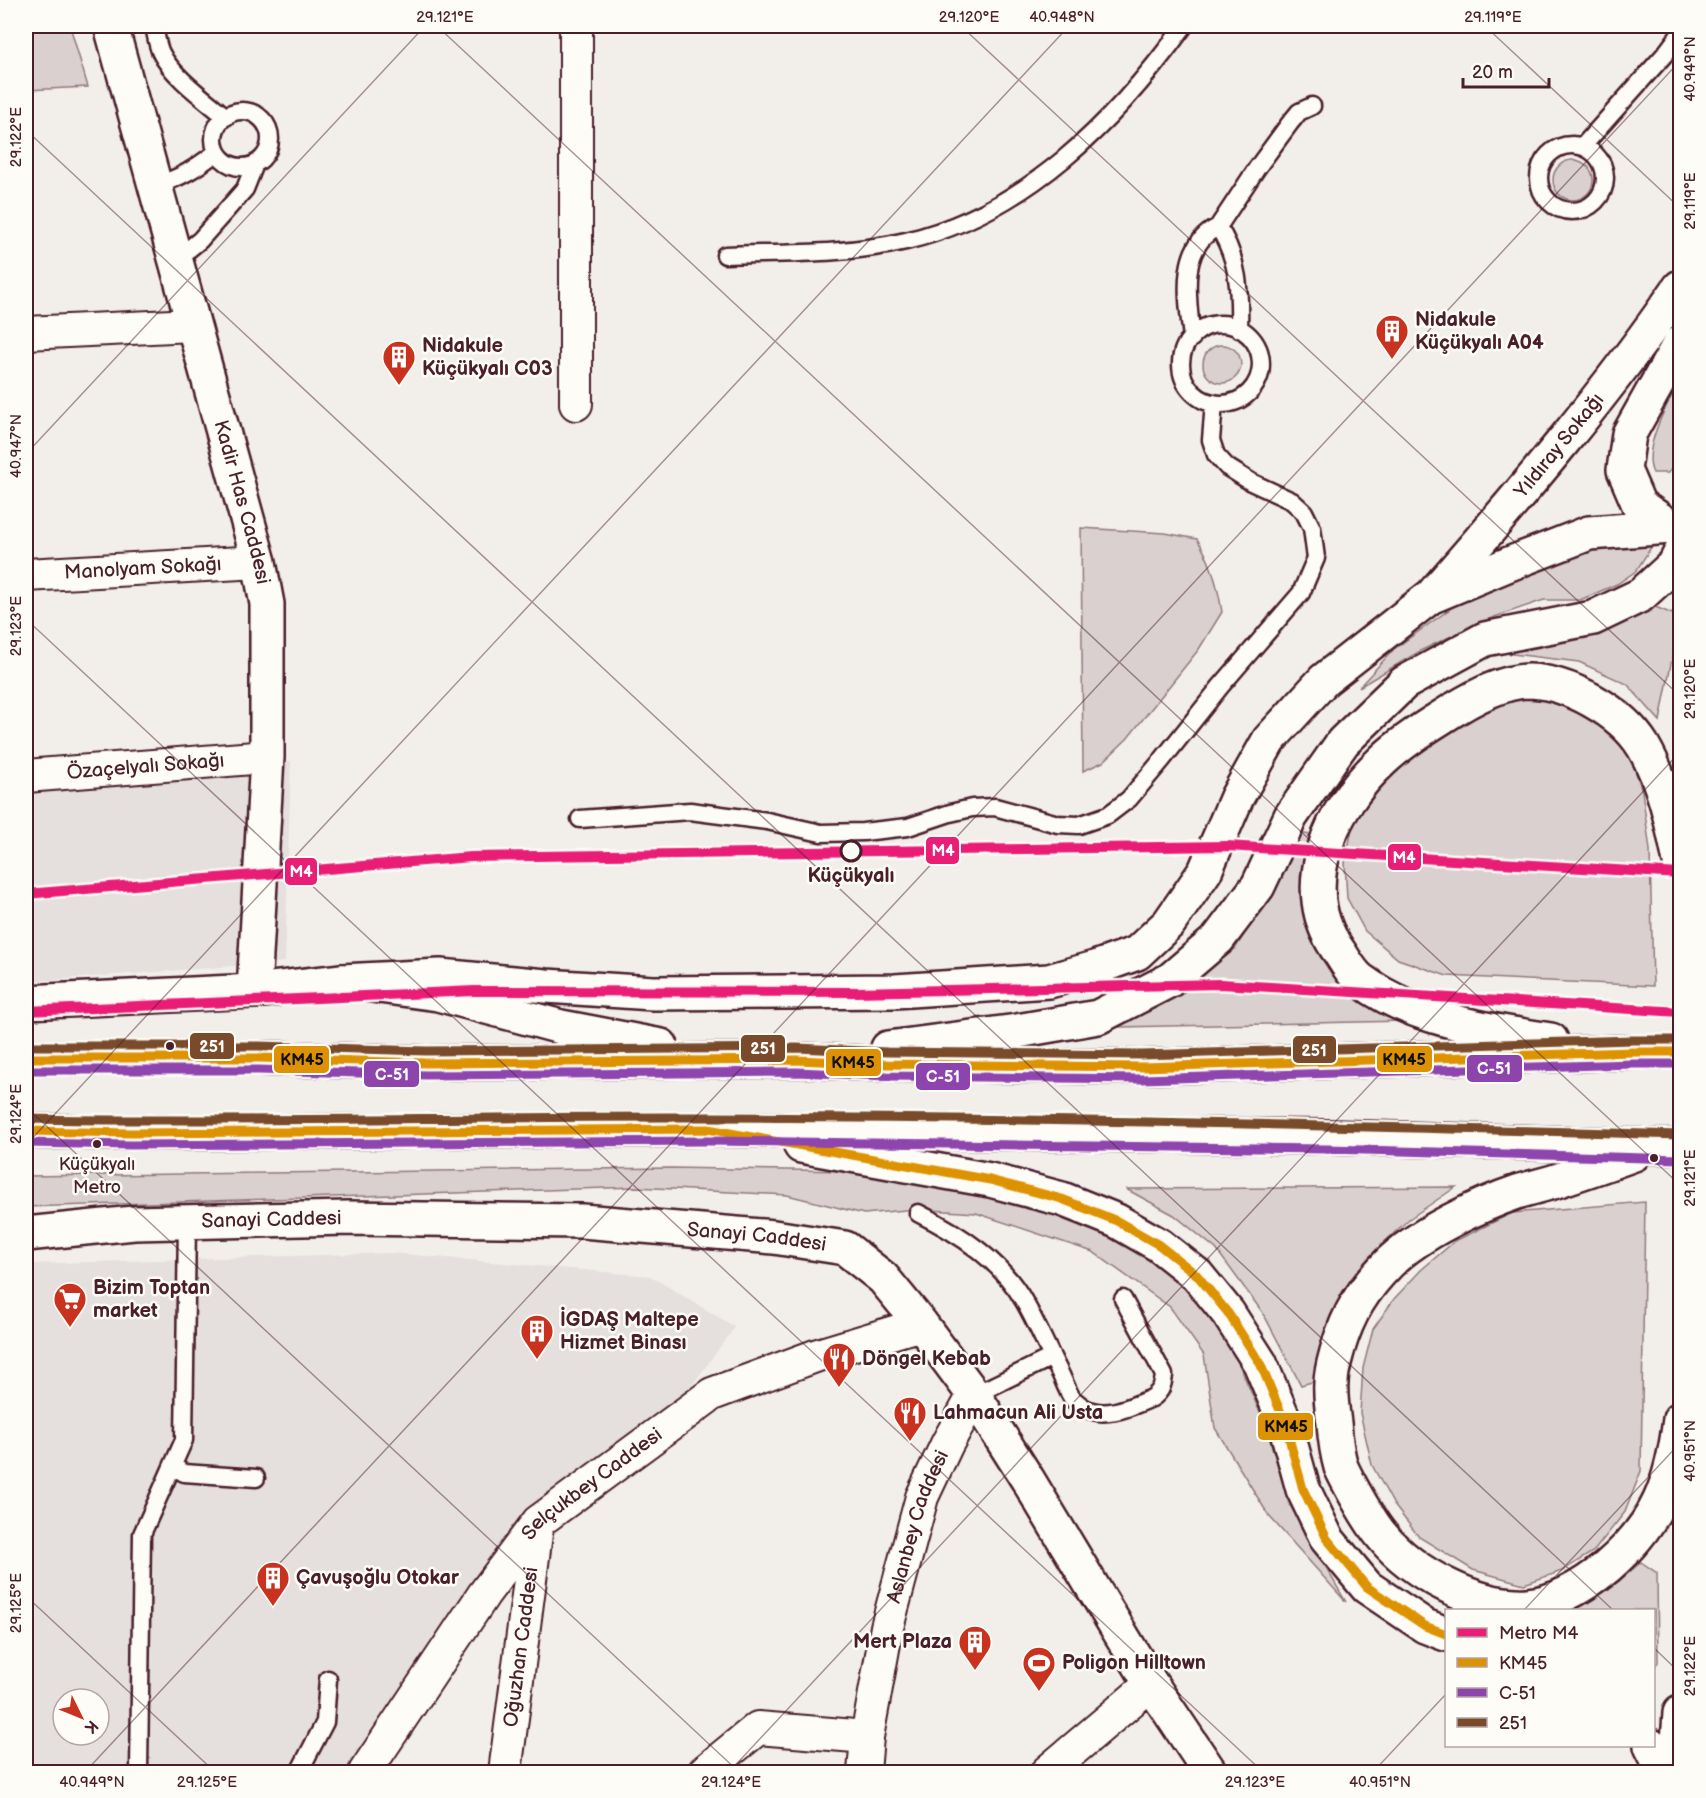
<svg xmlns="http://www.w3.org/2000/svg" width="1706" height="1798" viewBox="0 0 1706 1798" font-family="'Balsamiq Sans',sans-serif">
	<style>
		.built { fill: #e5dfdd; fill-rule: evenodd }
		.green { fill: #d9d0cf; stroke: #92787d; stroke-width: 1.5 }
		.water { fill: #b7a5a6; stroke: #8b6f75; stroke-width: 1.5 }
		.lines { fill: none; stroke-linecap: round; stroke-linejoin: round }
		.lane-casing { stroke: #4a1f2b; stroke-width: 21 }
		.street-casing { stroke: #4a1f2b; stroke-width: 36 }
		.secondary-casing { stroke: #4a1f2b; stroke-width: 38 }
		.primary-casing { stroke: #4a1f2b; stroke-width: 38 }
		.highway-casing { stroke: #4a1f2b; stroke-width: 38 }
		.lane { stroke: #fdfcf7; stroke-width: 16 }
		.street { stroke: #fdfcf7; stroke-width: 32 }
		.secondary { stroke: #fdfcf7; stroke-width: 33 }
		.primary { stroke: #fdfcf7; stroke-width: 33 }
		.highway { stroke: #fdfcf7; stroke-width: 33 }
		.bus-1-casing { stroke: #fdfcf7; stroke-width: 14 }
		.bus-2-casing { stroke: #fdfcf7; stroke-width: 14 }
		.bus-3-casing { stroke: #fdfcf7; stroke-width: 14 }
		.bus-1 { stroke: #dd9206; stroke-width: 9 }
		.bus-2 { stroke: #8e44ad; stroke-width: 9 }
		.bus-3 { stroke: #7a4b2a; stroke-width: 9 }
		.metro-1-casing { stroke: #fdfcf7; stroke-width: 15 }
		.metro-1 { stroke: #e91e76; stroke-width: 10 }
		.ticks { fill: none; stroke: #4a1f2b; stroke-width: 1.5; stroke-opacity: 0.45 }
		.stop-dot { fill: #fdfcf7; stroke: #4a1f2b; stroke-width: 3 }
		.bus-dot { fill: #4a1f2b; stroke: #fdfcf7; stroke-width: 2 }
		.labels { text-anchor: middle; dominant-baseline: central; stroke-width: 5; stroke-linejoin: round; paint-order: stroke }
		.bus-label { font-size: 18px; fill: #4a1f2b; stroke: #fdfcf7 }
		.poi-label { font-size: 20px; font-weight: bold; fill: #4a1f2b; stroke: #fdfcf7; text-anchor: start }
		.street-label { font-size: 20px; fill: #4a1f2b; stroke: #fdfcf7 }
		.stop-label { font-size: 20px; font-weight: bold; fill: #4a1f2b; stroke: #fdfcf7 }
		.line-badge { stroke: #fdfcf7; stroke-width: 2 }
		.badge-label { font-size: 16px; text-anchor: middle; font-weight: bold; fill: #fff }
		.pale-badge-label { font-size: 16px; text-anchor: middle; font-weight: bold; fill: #111 }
		.neatline { fill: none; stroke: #4a1f2b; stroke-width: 2 }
		.ticks-label { font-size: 15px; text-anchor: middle; fill: #4a1f2b }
	</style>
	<rect width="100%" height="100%" fill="#f2efeb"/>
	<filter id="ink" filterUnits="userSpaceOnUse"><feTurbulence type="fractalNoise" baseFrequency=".0167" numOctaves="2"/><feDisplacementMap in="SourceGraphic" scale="12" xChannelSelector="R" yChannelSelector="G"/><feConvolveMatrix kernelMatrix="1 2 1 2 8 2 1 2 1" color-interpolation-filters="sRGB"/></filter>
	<g filter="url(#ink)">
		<path class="built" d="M291,761l-6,201 -259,20v-207z
			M391,1253l259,23 85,51 -48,65 -166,126 -130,190 -43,64h-322v-508zM63,1699h36v36h-36z"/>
		<path class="green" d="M26,26h44l18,61 -62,3z
			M1553 180a20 20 0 1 1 40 0a20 20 0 1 1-40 0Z
			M1203 364a19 19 0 1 1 38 0a19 19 0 1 1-38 0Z
			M1680,379v80l-12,14h-15c-12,-24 16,-72 27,-94z
			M1081,528l84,5 32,6c14,21 21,48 25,73l-23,37 -72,90 -24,23 -20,9z
			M1657,538l-21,33 -19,13 -37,16h-36l-61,21 -61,29 -63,37 35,-38 59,-42 84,-37 63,-23z
			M1648,604l32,13 -20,104 -33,-37 -48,-22 -83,-10z
			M1548,698l51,21 30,32 13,40 8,59 3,136 -206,-10 -49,-17 -33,-28 -18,-33 -2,-35 8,-39 35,-53 48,-36 70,-35z
			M1295,833l17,2 -5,48 98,138 -287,6 53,-28 64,-50 36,-57z
			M672,1168l180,3 122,19 110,34 59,29 52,41 39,59 31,71 25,81 56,97 -77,-86 -54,-88 -11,-73 -34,-48 -77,-55 -117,-39 -60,-4 -52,5 -77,-19 -151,-8 -610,20v-31z
			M1456,1187l-47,32 -34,32 -30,38 -16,37 -10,54 -18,5 -38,-72 -47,-64 -42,-34 -48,-26z
			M1645,1202l-4,269 -16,41 -31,39 -32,20 -38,13 -51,-14 -54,-33 -25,-32 -22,-40 -12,-52 3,-45 10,-39 21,-30 27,-29 34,-29 57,-28z
			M1641,1562l16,11 1,89 -4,5v-57h-99l42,-14 21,-14z"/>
		<path class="water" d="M874,26h53l-4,5 -46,-1z"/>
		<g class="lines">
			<defs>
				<path id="lane" d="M154,26c2,9 3,19 7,27 11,23 45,47 65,64
					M214 139a28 28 0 1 1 56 0a28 28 0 1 1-56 0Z
					M1539 178a33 33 0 1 1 66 0a33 33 0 1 1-66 0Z
					M1583,146l82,-92 15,-20
					M155,185c25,-6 42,-18 62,-33
					M1218,227c21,31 22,66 21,102
					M725,255c60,-2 122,0 181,-14 119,-28 209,-119 278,-215
					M174,258l15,-9 11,-9 45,-51 10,-25
					M1181 364a40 40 0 1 1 80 0a40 40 0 1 1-80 0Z
					M1192,338c-4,-36 -15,-92 26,-111l39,-59 33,-45 9,-11 13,-6
					M580,819l110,-8 77,10 54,12 42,-1 45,-5 42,-14 22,-5 23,-1 63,17 21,1 29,-10 21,-16 33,-39 58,-73 81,-94 15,-35 -4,-30 -8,-16 -12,-11 -41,-19 -24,-15 -11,-12 -5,-15 3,-37
					M918,1213c42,21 84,48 107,90 13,23 23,47 35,70 4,8 7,17 12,25 3,3 7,6 11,9 22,13 47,0 69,-9 9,-6 11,-13 12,-23l-41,-76
					M974,1395l78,-38
					M173,1466l11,7 72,5
					M139,1772l3,-238 42,-94 3,-218
					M299,1772l26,-50 3,-43"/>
				<g id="street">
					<path d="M576,26v378"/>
					<path d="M26,333l167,-8"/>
					<path id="s1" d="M26,575l233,-13"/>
					<path id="s2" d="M26,776l241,-19"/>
					<path id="s3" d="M365,1772l119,-178 54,-72 174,-128 106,-39 103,-31"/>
					<path id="s4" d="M505,1772l32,-246"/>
					<path d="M704,1772l54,-44 109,9"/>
					<path id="s5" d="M864,1772l3,-35 20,-110 35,-130 25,-53 27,-49"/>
					<path d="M1047,1772l104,-88"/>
				</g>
				<g id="secondary">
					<path id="s6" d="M111,26l148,536 8,42v153l-13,234"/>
					<path d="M1671,527l-32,-22 -15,-35 5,-36 51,-91"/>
					<path id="s7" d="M1435,592c86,-98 171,-198 245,-305"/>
					<path d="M26,1002l228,-11 88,-10 98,-5 106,10 107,7 242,-2 154,-10 46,-13 42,-15 32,-30 36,-52 32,-74 32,-57 55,-60 106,-83 79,-33 80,-31 82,-6"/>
					<path id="s8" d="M26,1234l108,-11 214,-5 234,3 192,16 71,11 38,30 38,46 53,71 54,85 123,204 59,88"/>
				</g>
				<path id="primary" d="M1676,1772l4,-59"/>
				<path id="highway" d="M342,981l96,13 123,33 100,19
					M1551,1040c-61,-9 -139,-21 -189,-59 -9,-6 -16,-19 -22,-28 -48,-65 -9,-145 43,-193 18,-17 38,-30 59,-43 23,-15 58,-36 87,-36 40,1 93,31 114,65 21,36 29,76 37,116
					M888,1048l129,-17 81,-14 72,-37 48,-41 40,-53 33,-70 52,-74 61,-59 81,-44 108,-21 48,-23 34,-31 5,-10
					M26,1058h233l167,5 371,-3 90,4 255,3 491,-15h47
					M26,1131l105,2 577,-4 620,8 352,10
					M801,1146l189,34 72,19 55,22 42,24 38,30 31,38 32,50 24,57 19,69 24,50 40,48 58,39 21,8
					M1634,1154c-27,10 -54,19 -81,28 -11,3 -22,6 -33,9 -41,14 -101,42 -131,72 -26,26 -41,51 -51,85 -3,11 -7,23 -7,35 -1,13 1,26 3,40 1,14 3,30 7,44 4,9 9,18 14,27 8,14 16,29 27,42 31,38 96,72 145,69 29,-2 58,-20 80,-38 51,-44 65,-83 73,-148
					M1651,1746l13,26"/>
			</defs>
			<use href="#lane" class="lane-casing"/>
			<use href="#street" class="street-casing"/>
			<use href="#secondary" class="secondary-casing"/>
			<use href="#primary" class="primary-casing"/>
			<use href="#highway" class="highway-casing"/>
			<use href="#lane" class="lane"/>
			<use href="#street" class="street"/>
			<use href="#secondary" class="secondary"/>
			<use href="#primary" class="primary"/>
			<use href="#highway" class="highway"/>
			<defs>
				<path id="bus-1" d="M26,1058h233l167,5 371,-3 90,4 255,3 491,-15h47
					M26,1131l105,2 577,-4 282,51 72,19 55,22 42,24 38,30 31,38 32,50 24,57 19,69 24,50 40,48 58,39 21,8"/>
				<path id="bus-2" d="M26,1070h233l167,5 371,-3 90,4 255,3 491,-15h47
					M26,1143l105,2 577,-4 620,8 352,10"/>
				<path id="bus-3" d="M26,1046h233l167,5 371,-3 90,4 255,3 491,-15h47
					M26,1119c227,4 455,-3 682,-2 324,1 648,9 972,18"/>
			</defs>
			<use href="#bus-1" class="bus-1-casing"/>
			<use href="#bus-2" class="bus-2-casing"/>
			<use href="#bus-3" class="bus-3-casing"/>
			<use href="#bus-1" class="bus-1"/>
			<use href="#bus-2" class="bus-2"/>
			<use href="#bus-3" class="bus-3"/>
			<defs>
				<path id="metro-1" d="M26,894l445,-37 756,-11 453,28
					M26,1011l448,-20 382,1 365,-8 459,28"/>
			</defs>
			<use href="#metro-1" class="metro-1-casing"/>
			<use href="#metro-1" class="metro-1"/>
		</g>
	</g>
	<path class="ticks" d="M437,26l1243,1159M961,26l719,670M1485,26l195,182M26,130l1587,1480M26,454l399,-428M26,619l1237,1153M26,1107l713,665M26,1145l1043,-1119M26,1596l189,176M1524,1610l156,-167M1654,1648l26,25M85,1772l1595,-1711M729,1772l951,-1020M1373,1772l73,-78"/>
	<defs>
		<symbol id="building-pin" viewBox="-11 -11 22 30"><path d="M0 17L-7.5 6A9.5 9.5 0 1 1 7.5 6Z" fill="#c8321e" stroke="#fdfcf7"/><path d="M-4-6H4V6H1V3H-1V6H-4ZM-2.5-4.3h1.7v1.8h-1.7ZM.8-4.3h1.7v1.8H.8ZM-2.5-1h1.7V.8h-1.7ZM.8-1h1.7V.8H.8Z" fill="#fff"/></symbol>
		<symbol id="supermarket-pin" viewBox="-11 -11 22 30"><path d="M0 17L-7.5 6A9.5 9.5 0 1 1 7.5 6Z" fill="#c8321e" stroke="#fdfcf7"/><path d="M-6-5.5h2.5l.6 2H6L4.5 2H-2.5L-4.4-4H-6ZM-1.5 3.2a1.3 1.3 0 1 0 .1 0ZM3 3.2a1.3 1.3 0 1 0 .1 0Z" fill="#fff"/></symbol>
		<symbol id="restaurant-pin" viewBox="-11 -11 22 30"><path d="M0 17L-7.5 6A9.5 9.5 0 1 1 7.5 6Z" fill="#c8321e" stroke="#fdfcf7"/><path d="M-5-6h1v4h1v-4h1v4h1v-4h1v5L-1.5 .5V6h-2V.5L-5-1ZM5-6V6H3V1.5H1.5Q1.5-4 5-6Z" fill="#fff"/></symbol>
		<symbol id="stadium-pin" viewBox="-11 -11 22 30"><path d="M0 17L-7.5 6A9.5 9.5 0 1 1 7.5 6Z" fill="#c8321e" stroke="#fdfcf7"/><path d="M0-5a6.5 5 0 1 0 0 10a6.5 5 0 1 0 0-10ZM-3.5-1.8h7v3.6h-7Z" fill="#fff"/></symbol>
	</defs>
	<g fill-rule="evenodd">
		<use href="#building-pin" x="1373" y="312" width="38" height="52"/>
		<use href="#building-pin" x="380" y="338" width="38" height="52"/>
		<use href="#supermarket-pin" x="51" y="1280" width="38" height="52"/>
		<use href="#building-pin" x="518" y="1312" width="38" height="52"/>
		<use href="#restaurant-pin" x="820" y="1340" width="38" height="52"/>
		<use href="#restaurant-pin" x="891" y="1394" width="38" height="52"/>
		<use href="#building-pin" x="254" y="1559" width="38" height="52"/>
		<use href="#building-pin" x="956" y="1623" width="38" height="52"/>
		<use href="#stadium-pin" x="1020" y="1644" width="38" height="52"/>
	</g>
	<circle class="stop-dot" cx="851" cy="851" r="10"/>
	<g class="bus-dot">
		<circle cx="170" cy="1046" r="5"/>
		<circle cx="97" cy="1144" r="5"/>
		<circle cx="1654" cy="1158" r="5"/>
	</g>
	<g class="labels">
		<g class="bus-label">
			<text x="97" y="1164">Küçükyalı<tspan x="97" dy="23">Metro</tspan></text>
		</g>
		<g class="poi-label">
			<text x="1415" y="320">Nidakule<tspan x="1415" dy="23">Küçükyalı A04</tspan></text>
			<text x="422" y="346">Nidakule<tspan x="422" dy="23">Küçükyalı C03</tspan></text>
			<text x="93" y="1288">Bizim Toptan<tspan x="93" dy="23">market</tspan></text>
			<text x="560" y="1320">İGDAŞ Maltepe<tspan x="560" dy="23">Hizmet Binası</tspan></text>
			<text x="862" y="1359">Döngel Kebab</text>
			<text x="933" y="1413">Lahmacun Ali Usta</text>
			<text x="296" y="1578">Çavuşoğlu Otokar</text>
			<text x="952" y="1642" text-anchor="end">Mert Plaza</text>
			<text x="1062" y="1663">Poligon Hilltown</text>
		</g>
		<g class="street-label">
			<text stroke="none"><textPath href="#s7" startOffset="192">Yıldıray Sokağı</textPath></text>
			<text stroke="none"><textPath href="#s6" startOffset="494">Kadir Has Caddesi</textPath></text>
			<text stroke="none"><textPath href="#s1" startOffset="117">Manolyam Sokağı</textPath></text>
			<text stroke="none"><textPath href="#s2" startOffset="120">Özaçelyalı Sokağı</textPath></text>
			<text stroke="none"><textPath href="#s8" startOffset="246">Sanayi Caddesi</textPath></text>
			<text stroke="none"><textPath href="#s8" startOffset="732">Sanayi Caddesi</textPath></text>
			<text stroke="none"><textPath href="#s3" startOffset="370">Selçukbey Caddesi</textPath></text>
			<text stroke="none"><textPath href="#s5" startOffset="252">Aslanbey Caddesi</textPath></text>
			<text stroke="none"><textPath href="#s4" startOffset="126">Oğuzhan Caddesi</textPath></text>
		</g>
		<g class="stop-label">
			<text x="851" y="876">Küçükyalı</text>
		</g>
	</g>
	<g class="line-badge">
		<rect x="925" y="836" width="35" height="29" rx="6" fill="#e91e76"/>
		<rect x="1387" y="843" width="35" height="28" rx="6" fill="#e91e76"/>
		<rect x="284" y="857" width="34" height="29" rx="6" fill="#e91e76"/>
		<rect x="189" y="1032" width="46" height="28" rx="6" fill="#7a4b2a"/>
		<rect x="740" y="1034" width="46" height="29" rx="6" fill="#7a4b2a"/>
		<rect x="1292" y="1035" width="45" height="29" rx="6" fill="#7a4b2a"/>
		<rect x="1376" y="1045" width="57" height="28" rx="6" fill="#dd9206"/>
		<rect x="273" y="1045" width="57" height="29" rx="6" fill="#dd9206"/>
		<rect x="825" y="1048" width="57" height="29" rx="6" fill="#dd9206"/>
		<rect x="1466" y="1054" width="57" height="29" rx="6" fill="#8e44ad"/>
		<rect x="363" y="1060" width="57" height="28" rx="6" fill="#8e44ad"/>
		<rect x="915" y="1062" width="56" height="29" rx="6" fill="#8e44ad"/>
		<rect x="1257" y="1412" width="57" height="29" rx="6" fill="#dd9206"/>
	</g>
	<g class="badge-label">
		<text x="943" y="856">M4</text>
		<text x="1404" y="863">M4</text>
		<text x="301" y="877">M4</text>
		<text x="212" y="1052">251</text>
		<text x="763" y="1054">251</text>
		<text x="1314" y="1056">251</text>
		<text x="1494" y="1074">C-51</text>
		<text x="392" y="1080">C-51</text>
		<text x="943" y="1082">C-51</text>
	</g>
	<g class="pale-badge-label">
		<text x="1404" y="1065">KM45</text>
		<text x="302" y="1065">KM45</text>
		<text x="853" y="1068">KM45</text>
		<text x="1286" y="1432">KM45</text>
	</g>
	<rect width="1706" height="1798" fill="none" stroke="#fdfcf7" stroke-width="66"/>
	<rect x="1445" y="1609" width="210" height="138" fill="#fdfcf7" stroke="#b5a4a5" stroke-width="1.5"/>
	<rect x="1457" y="1628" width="30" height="9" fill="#e91e76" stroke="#b5a4a5" stroke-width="1.5"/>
	<text x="1499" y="1639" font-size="18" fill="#4a1f2b">Metro M4</text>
	<rect x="1457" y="1658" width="30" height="9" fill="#dd9206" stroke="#b5a4a5" stroke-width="1.5"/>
	<text x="1499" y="1669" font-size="18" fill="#4a1f2b">KM45</text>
	<rect x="1457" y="1688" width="30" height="9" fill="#8e44ad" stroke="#b5a4a5" stroke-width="1.5"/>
	<text x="1499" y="1699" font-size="18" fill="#4a1f2b">C-51</text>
	<rect x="1457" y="1718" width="30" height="9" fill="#7a4b2a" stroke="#b5a4a5" stroke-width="1.5"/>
	<text x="1499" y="1729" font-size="18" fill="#4a1f2b">251</text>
	<g transform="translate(81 1717) rotate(133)"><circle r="28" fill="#fdfcf7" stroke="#b5a4a5" stroke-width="1.5"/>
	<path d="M0-4.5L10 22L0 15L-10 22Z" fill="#c8321e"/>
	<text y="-9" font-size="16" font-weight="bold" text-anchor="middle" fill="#4a1f2b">K</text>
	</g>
	<path d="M1463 78v9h86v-9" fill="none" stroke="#4a1f2b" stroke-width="3"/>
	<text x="1472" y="78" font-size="18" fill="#4a1f2b" stroke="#fdfcf7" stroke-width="4.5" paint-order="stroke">20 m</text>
	<rect x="33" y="33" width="1640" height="1732" class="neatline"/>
	<g class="ticks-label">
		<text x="445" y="22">29.121°E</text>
		<text x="969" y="22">29.120°E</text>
		<text x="1062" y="22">40.948°N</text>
		<text x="1493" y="22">29.119°E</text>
		<text transform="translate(1690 69) rotate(-90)" y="5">40.949°N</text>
		<text transform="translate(16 137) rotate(-90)" y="5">29.122°E</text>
		<text transform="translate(1690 201) rotate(-90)" y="5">29.119°E</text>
		<text transform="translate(16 446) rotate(-90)" y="5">40.947°N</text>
		<text transform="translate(16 626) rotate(-90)" y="5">29.123°E</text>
		<text transform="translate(1690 689) rotate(-90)" y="5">29.120°E</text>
		<text transform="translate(16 1114) rotate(-90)" y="5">29.124°E</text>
		<text transform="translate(1690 1178) rotate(-90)" y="5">29.121°E</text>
		<text transform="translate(1690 1451) rotate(-90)" y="5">40.951°N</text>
		<text transform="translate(16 1603) rotate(-90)" y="5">29.125°E</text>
		<text transform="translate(1690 1666) rotate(-90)" y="5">29.122°E</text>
		<text x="92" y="1787">40.949°N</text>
		<text x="207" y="1787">29.125°E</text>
		<text x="731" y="1787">29.124°E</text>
		<text x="1255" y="1787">29.123°E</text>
		<text x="1380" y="1787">40.951°N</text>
	</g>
</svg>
